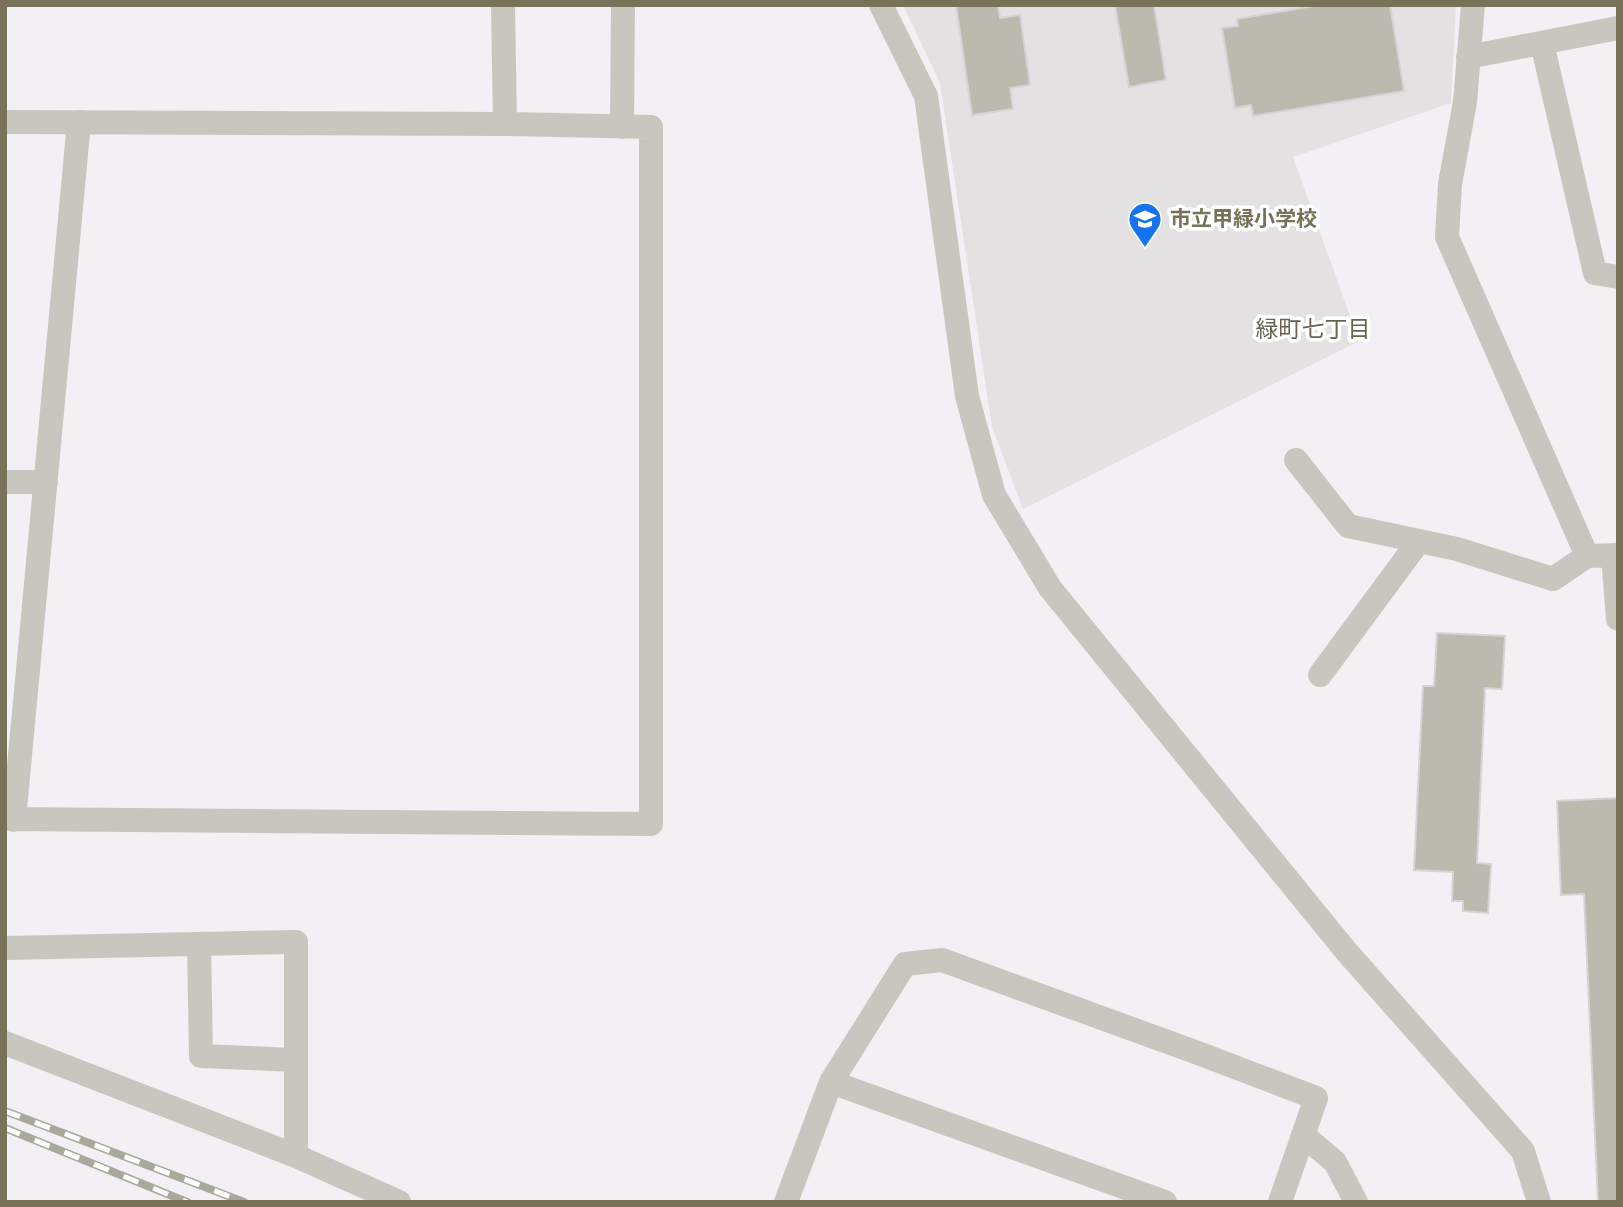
<svg xmlns="http://www.w3.org/2000/svg" width="1623" height="1207" viewBox="0 0 1623 1207" font-family="'Varela Round','Noto Sans JP',sans-serif">
	<style>
		.built { fill: #e3e1e2 }
		.building { fill: #bcb9af; stroke: #d4d3d6; stroke-width: 2 }
		.lines { fill: none; stroke-linecap: round; stroke-linejoin: round }
		.street { stroke: #c8c6bf; stroke-width: 24 }
		.rail-casing { stroke: #aaa79c; stroke-width: 8 }
		.rail { stroke: #fff; stroke-width: 5; stroke-dasharray: 16; stroke-linecap: butt }
		.labels { text-anchor: middle; dominant-baseline: central; stroke-width: 7; stroke-linejoin: round; paint-order: stroke }
		.poi-label { font-size: 21px; font-weight: bold; fill: #787259; stroke: #fff; text-anchor: start }
		.neighbourhood-label { font-size: 23px; fill: #696350; stroke: #fff }
	</style>
	<rect width="100%" height="100%" fill="#f2f0f5"/>
	<path class="built" d="M903,5h553l-5,98 -158,54 66,184 -336,168 -31,-82 -52,-344z"/>
	<path class="building" d="M956,5h42l2,13 20,-3 10,70 -20,3 3,21 -41,6z
		M1115,5h39l12,75 -37,7z
		M1319,5h71l14,86 -151,25 -2,-11 -16,3 -13,-80 16,-2 -1,-7z
		M1437,633l68,3 -3,53 -17,-1 -8,175 14,1 -3,49 -25,-2v-10h-11l1,-29 -39,-2 9,-184h11z
		M1618,798v404h-20l-14,-308 -23,1 -4,-94z"/>
	<g class="lines">
		<path class="street" d="M503,5l2,119
			M881,5l45,91 41,300 27,99 56,93 296,363 177,200 16,51
			M1473,5l-8,97 -15,82 -3,53 140,319 31,-1
			M1542,43l53,230 23,4
			M1468,57l150,-29
			M5,122l500,2 146,3v697l-646,-5
			M622,127l1,-122
			M1296,460l52,66 109,23 96,30 34,-23
			M5,482h41
			M1613,555l5,64
			M1320,675l99,-134
			M14,820l65,-698
			M199,944l2,112 95,4
			M5,948l291,-6v214
			M5,1043l291,113 103,46
			M831,1082l334,120
			M1303,1135l32,27 21,40
			M786,1202l45,-120 74,-118 37,-4 256,93 118,45 -36,104"/>
		<defs>
			<path id="rail" d="M5,1111l239,91
				M5,1128l182,74"/>
		</defs>
		<use href="#rail" class="rail-casing"/>
		<use href="#rail" class="rail"/>
	</g>
	<defs>
		<symbol id="school-pin" viewBox="-11 -11 22 30"><path d="M0 17L-7.5 6A9.5 9.5 0 1 1 7.5 6Z" fill="#1573f0" stroke="#fff"/><path d="M0-5L7-2L0 1L-7-2ZM-4 1L0 2.5L4 1V4Q0 6-4 4Z" fill="#fff"/></symbol>
	</defs>
	<g fill-rule="evenodd">
		<use href="#school-pin" x="1126" y="200" width="38" height="52"/>
	</g>
	<g class="labels">
		<g class="poi-label">
			<text x="1170" y="219">市立甲緑小学校</text>
		</g>
		<g class="neighbourhood-label">
			<text x="1313" y="330">緑町七丁目</text>
		</g>
	</g>
	<rect width="1623" height="1207" fill="none" stroke="#787259" stroke-width="14"/>
</svg>
